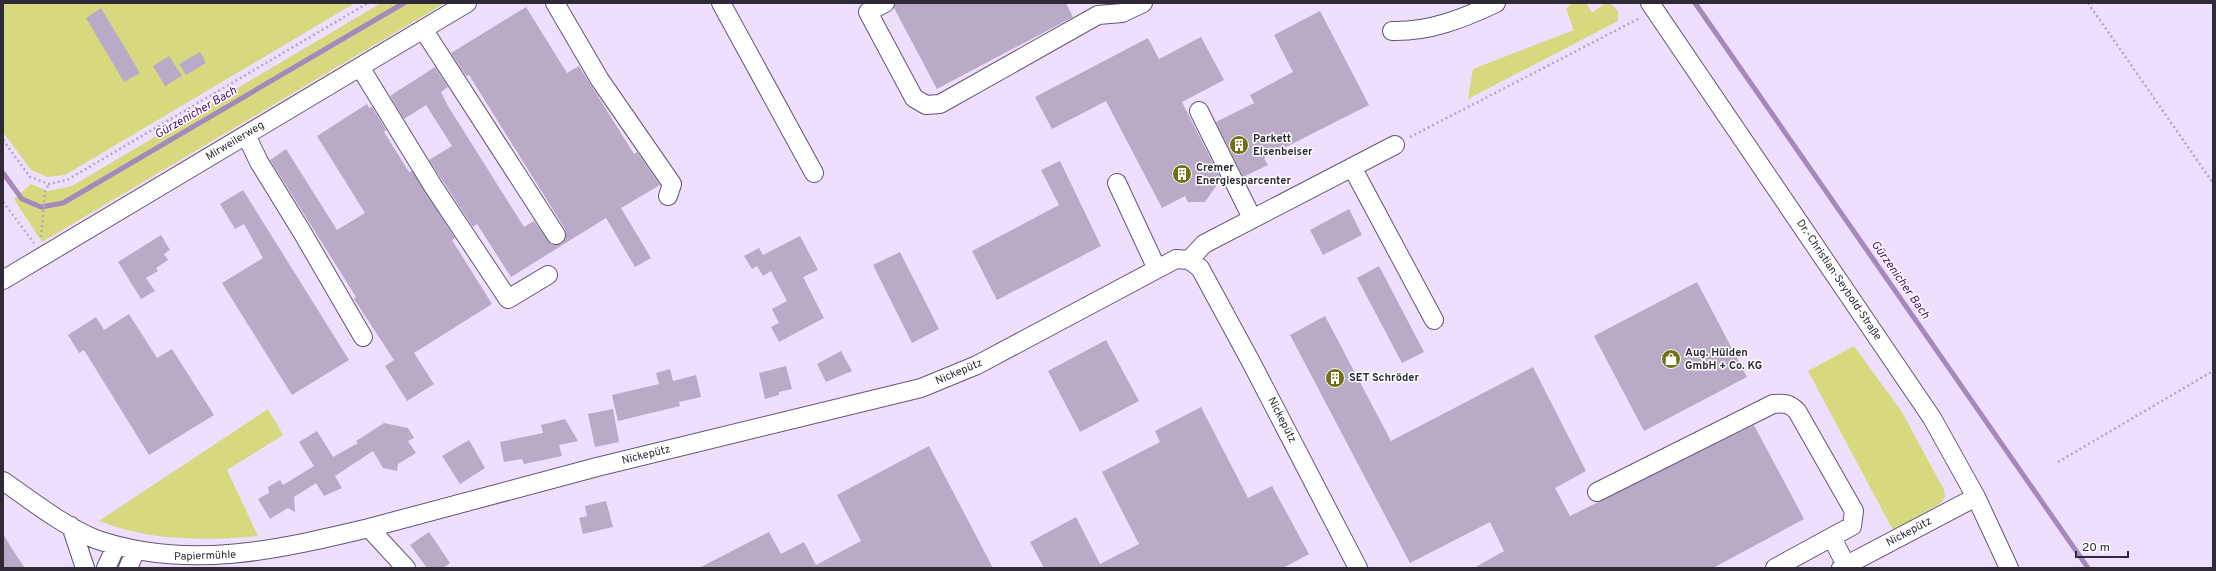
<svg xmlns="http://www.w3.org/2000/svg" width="2216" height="571" viewBox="0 0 2216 571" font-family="Overpass,sans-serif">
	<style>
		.green { fill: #d6d97e }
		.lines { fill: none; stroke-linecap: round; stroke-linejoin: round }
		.stream { stroke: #a489bd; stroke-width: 5 }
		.building { fill: #b9aac8 }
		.minor-casing { stroke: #645671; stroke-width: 20 }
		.path { stroke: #b4a8c2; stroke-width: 2.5; stroke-dasharray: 2 3; stroke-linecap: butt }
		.minor { stroke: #fff; stroke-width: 18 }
		.labels { text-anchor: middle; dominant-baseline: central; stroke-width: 3; stroke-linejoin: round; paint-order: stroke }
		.poi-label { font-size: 11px; font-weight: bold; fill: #302a36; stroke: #fff; text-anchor: start }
		.street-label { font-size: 11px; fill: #302a36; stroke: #fff }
		.water-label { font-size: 12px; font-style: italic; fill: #4c0b73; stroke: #fff }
	</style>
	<rect width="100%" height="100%" fill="#eedfff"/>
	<path class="green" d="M3,3h352l-290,172 -18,2 -16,-7 -28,-38z
		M381,3h64l-403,239 -28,-43 17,-15 17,7 24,-5z
		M1572,3h14l6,10 13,-10h5l8,8v10l-150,78 5,-30 101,-39 -8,-21z
		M1854,346l48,66 42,78 1,7 -4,6 -48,27 -85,-159z
		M268,409l15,26 -56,35 31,66c-54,5 -108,5 -159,-15z"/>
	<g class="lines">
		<path class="stream" d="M1695,3l393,565
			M3,173l19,26 19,8 22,-4 341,-200"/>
	</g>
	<path class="building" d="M895,3h171l7,14 -136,72 -43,-81z
		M526,7l41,66 12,-7 55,88 3,-2 23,33 -39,23 30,50 -16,9 -29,-49 -95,59 -34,-53 -4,3 -44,-67 23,-14 -26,-41 -22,14 -14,-23 45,-29 13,20 -7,5 7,14 76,121 10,-6 17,23 5,1 6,-1 4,-9 -1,-6 -96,-154 -3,1 -15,-23z
		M101,8l39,65 -16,9 -38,-64z
		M1320,11l49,94 -105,53 4,7 -25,12 -27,-55 38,-19 -4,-8 43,-23 -19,-37z
		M1201,37l23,43 -42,22 39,77 -16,23h-17l-3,-6 -23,12 -56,-107 -54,28 -17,-32 113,-59 11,21z
		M200,52l6,11 -20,12 -7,-11z
		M169,56l13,20 -17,10 -12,-20z
		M367,104l2,4 3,-1 14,23 -2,2 25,40 3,-1 43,67 -3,2 40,64 -78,49 20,31 -27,17 -22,-35 9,-6 -40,-61 2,-2 -86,-137 16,-11 51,81 28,-17 -48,-77z
		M1060,161l41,85 -104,54 -25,-49 87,-46 -18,-35z
		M243,190l106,170 -57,35 -70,-112 41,-25 -19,-34 -9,5 -15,-25z
		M1349,209l13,26 -39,20 -13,-25z
		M161,235l9,15 -6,4 4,6 -12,8 2,3 -12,7 9,13 -14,8 -23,-37z
		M800,236l18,34 -15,7 21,41 -45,24 -8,-15 8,-4 -7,-14 15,-8 -16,-30 -8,5 -6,-10 -5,3 -8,-13 15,-8 4,7z
		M900,252l39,77 -27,14 -39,-78z
		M1379,266l45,86 -22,11 -45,-85z
		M1697,282l50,95 -103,54 -50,-95z
		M129,314l28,44 15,-9 42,66 -65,40 -65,-105 -5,3 -11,-18 28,-18 8,13z
		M1325,316l66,125 142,-74 53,104 -31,17 15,28 184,-91 50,94 -91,49h-239l30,-17 -14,-29 -80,41 -120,-228z
		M1106,340l33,61 -59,31 -32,-61z
		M841,351l11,20 -26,11 -9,-18z
		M786,366l6,23 -13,3v3l-14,4 -6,-26z
		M670,369l3,12 23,-6 5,22 -22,5 1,4 -62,15 -6,-26 47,-11 -3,-11z
		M1201,407l47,91 24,-12 37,68 -26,14h-239l-14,-26 46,-25 24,47 39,-20 -37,-72 58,-30 -5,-11z
		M613,409l6,33 -24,5 -7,-33z
		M565,419l13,22 -19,4 3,11 -38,8 -2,-5 -18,3 -4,-20 43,-9 -2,-8z
		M384,423l24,5 6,10 -6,3 8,12 -18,11 -1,7 -14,-3 -10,-17 -38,25 7,12 -18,8 -8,-13 -22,14 1,15 -7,-4 -18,11 -12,-20 11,-6 -1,-6 12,-7 3,5 31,-19 -15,-24 18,-11 16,26 25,-14 -2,-2z
		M469,440l16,28 -25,16 -18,-28z
		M929,446l64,122h-294l70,-36 12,22 23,-12 12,23 45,-24 -24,-46z
		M606,501l7,26 -30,7 -4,-16 8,-2 -2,-10z
		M429,532l21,31 -7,5h-16l-17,-23z
		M3,534l13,21 9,13h-22z"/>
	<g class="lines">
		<defs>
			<path id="minor" d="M555,3l45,77 72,104 -4,12
				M721,3l93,170
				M885,3l-17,9 46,86 12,7 14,-1 158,-89 24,-2 21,-10
				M1650,3l282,415 44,79 33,71
				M423,29l133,206
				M1392,31c37,1 70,-12 104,-28
				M360,67l73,119 75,113 40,-24
				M1199,111l53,107
				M246,135l13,27 43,70 61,105
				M1352,167l82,153
				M1117,183l40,86
				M1189,260l15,-16 191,-99
				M3,280l464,-277
				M3,481c29,20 59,44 92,58 92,32 182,11 274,-11l37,40
				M1597,492l176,-88c11,-1 16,-1 24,7l57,100 -2,15 -77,42
				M71,526l14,42
				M369,528l228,-61 324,-79 56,-23 199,-106 13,1 11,8 51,94 107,206
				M1832,538l14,27
				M106,568l10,-22
				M128,568l7,-16
				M1841,568l135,-71"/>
		</defs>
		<use href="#minor" class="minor-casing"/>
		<path class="path" d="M2088,3l125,180
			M1410,137l230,-119
			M3,140l27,37 19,7 18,-4 301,-177
			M3,202l31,41
			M41,237l4,-46 4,-7
			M2058,462l155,-91"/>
		<use href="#minor" class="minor"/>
	</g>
	<defs>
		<symbol id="building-disc" viewBox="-11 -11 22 22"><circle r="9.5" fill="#707116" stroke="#fff"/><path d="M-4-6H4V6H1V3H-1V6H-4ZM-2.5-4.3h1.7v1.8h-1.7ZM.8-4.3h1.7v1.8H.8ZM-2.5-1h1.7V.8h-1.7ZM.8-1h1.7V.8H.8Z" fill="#fff"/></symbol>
		<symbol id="shop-disc" viewBox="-11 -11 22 22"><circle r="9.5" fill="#707116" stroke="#fff"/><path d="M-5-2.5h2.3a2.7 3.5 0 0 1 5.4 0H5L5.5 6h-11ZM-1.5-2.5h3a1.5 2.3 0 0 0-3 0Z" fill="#fff"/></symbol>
	</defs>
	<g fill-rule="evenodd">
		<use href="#building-disc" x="1228" y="134" width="22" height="22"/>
		<use href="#building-disc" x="1171" y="163" width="22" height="22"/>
		<use href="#shop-disc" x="1660" y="348" width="22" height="22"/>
		<use href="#building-disc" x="1324" y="367" width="22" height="22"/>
	</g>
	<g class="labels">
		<g class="poi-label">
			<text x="1253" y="139">Parkett<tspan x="1253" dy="13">Eisenbeiser</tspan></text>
			<text x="1196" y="168">Cremer<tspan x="1196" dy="13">Energiesparcenter</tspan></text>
			<text x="1685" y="353">Aug. Hülden<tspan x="1685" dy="13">GmbH + Co. KG</tspan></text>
			<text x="1349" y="378">SET Schröder</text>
		</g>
		<g class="street-label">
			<text transform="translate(235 141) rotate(-31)">Mirweilerweg</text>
			<text transform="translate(1839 280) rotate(56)">Dr.-Christian-Seybold-Straße</text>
			<text transform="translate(959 372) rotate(-23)">Nickepütz</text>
			<text transform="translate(1282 420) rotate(63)">Nickepütz</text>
			<text transform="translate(646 455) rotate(-14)">Nickepütz</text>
			<text transform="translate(1909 532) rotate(-28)">Nickepütz</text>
			<text transform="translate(205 556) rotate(-2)">Papiermühle</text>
		</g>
		<g class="water-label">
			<text transform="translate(196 113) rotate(-30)">Gürzenicher Bach</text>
			<text transform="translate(1900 280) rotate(55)">Gürzenicher Bach</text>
		</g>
	</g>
	<rect width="2216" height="571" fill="none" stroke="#302a36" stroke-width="8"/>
	<path d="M2076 551v6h52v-6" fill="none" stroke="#302a36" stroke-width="2"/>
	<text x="2082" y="551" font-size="12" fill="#302a36" stroke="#ffffff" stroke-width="3" paint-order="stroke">20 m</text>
</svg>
